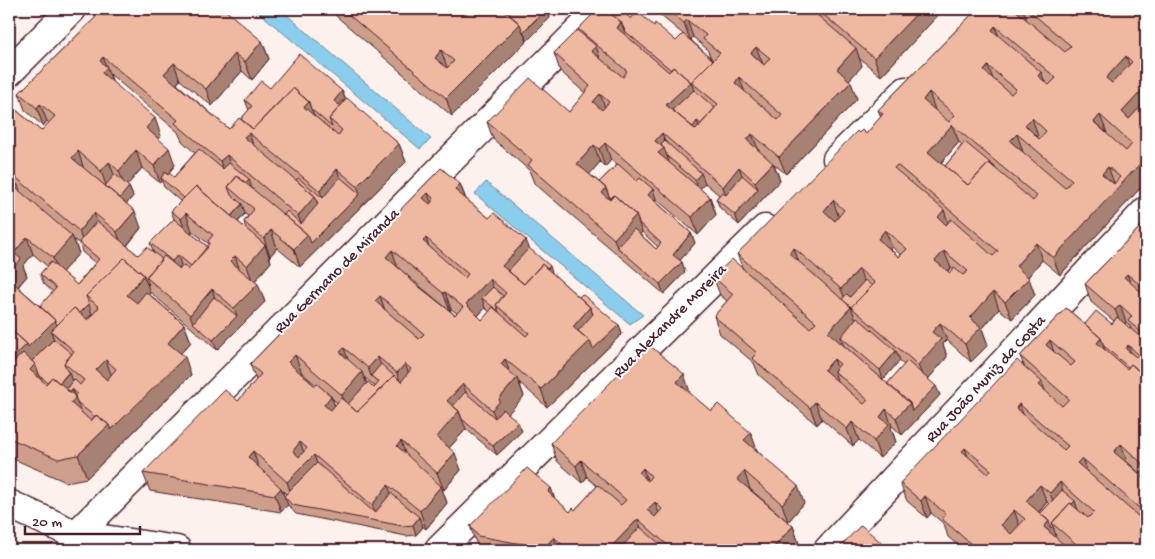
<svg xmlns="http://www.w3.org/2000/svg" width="1155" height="559" viewBox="0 0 1155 559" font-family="'Gochi Hand',sans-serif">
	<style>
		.water { fill: #8bcdec; stroke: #71879f }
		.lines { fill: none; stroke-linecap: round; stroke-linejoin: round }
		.minor-casing { stroke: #4a1f2b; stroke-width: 31 }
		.secondary-casing { stroke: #4a1f2b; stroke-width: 31 }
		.minor { stroke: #fff; stroke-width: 28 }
		.secondary { stroke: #fff; stroke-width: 28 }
		.wall { fill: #cd9e8a; stroke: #4a1f2b; fill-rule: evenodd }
		.shaded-wall { fill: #a78171; stroke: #4a1f2b }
		.building { fill: #eeb8a1; stroke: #4a1f2b; fill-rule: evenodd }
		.labels { text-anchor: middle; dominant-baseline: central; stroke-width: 4; stroke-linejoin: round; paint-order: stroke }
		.street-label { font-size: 16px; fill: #4a1f2b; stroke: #fff }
	</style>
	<rect width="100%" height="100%" fill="#fcf1ec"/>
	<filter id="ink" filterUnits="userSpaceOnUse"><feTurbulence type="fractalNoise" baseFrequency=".02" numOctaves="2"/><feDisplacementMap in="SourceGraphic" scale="10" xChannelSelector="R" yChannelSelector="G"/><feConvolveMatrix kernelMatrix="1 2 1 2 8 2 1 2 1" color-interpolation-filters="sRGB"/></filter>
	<g filter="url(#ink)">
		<path class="water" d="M255,9h25l151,130 -11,10z
			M486,182l157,133 -13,9 -155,-130z"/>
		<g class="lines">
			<defs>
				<path id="minor" d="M9,72l63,-63
					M837,159l69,-68
					M76,535l525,-526
					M439,550l326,-321
					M828,550l318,-339"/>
				<path id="secondary" d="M9,504l67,31 101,15"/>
			</defs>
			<use href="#minor" class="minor-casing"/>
			<use href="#secondary" class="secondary-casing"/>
			<use href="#minor" class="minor"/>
			<use href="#secondary" class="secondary"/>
		</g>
		<path class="wall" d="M104,9l158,32 7,18 -17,21 -10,-9 -30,35 -32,-26 -3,4 52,45 12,-10 8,-9 -4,-10 25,-12 72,3 4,9 53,44 7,18 -106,105 -23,-19 -7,8 -1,-1 2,7 -16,19 10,21 -48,48 -67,-58 -1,2 35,30 7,18 -10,11 10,22 -104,103 -21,4 -57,-25v-353l32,27 8,-8 -2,-2 -4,5 -18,-16 -6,-17zM110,74l68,58 4,9 13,12 -21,24 -7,-2 8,-10 -17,-26 3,-3 -48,-53zM142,168l18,15 2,-2 2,6 17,15 -10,9 3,8 -24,24 4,10 -16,2 -11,-9 14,-18 -15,-24 7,-8 -4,-9 -2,-2zM245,214l3,2 -4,6 2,7 -8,-7zM192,231l17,13 -1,3 -17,-14zM73,239l7,5 2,8 13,11 -18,22 -15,-13 17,-19zM33,254l14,12 -7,8 4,10 9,8 -13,14 -22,-19 9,-11 -4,-10z
			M328,9h219l3,9 -98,98z
			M655,9h289l-63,67 -22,-18 3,8 -13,14 8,19 -71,75 -12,-10 6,16 -41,45 -19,-17 -4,-9 3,-4 -14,-12 -5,6 10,8 6,18 -18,20 -42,-36 -1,2 36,32 4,10 -15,17 2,2 3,10 -21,22 -130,-111 -5,-13 -36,-31 -6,-17 82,-10 16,-19 -25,-22 -6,-18 25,-21 -1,-3 29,-19 47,16 22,15 7,-7 -28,-23zM693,37l14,12 3,7 3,4 -22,-20zM611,160l6,5 -18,17 -10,-8 11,-12 5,5zM642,232l16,15 -2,2 -16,-15z
			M977,9h169v173l-86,93 -18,-15 -14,17 7,18 -23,24 -13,-10 -17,20 6,16 -17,17 -24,-22 -4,4 4,13 -19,22 12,16 -38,40 -10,-9 -1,2 5,14 -16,16 -21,-18 -6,6 -31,-27 -5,6 -58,-50 -5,-12 -34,-29 -6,-18 13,-15 -7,-6 -7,-18 30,-8 -6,-15 122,-121 7,1 15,-17 -3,-7zM959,142l3,3 -17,21 -4,-3zM892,247l9,8 -2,2 -9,-8zM951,268l2,2 -3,3 -2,-2zM842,341l2,5 39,34 16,-19 5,4 -17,19 -47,-41z
			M441,168l19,16 6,15 23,19 37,22 3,8 23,25 27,24 40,28 3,9 -75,73 -28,-25 5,14 -16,17 14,18 -25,24 -31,-26 -17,19 12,22 -17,20 -2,-1 5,14 -21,26 -4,-3 1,1 -7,8 -10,1 -110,-22 -8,-9 -7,7 -131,-21 -7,-18 95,-72 18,-21 -6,-16zM398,268l52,43 1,-2 6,4 -2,2 -46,-36v-2zM485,308l5,4 -8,8 -4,-4zM301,373h1l14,12 -1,1zM364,377l11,9 -1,2 -7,-5zM332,398l5,5 -2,3zM282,490l4,4 -2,2z
			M1146,221v258l-19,-17 19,17v71h-182l-16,-13 -4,-13 -13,-11 -4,5 -20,-17 -7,-18 124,-117 -4,-10 46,-48 19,16h27l2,-3 -23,-19 -6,-18zM1126,322l4,4 1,3 -6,-5zM1047,502l2,2 -9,10 -1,-2z
			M690,392l-1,1 68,57 47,53 -16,19 -38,-33h-1l44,37 6,18 -6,6h-311l-6,-7 -6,-17 81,-38 3,10 16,14 5,-2 22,-24 -10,-9 -5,6 -25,-22 -6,-18z"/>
		<path class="shaded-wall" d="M504,9h21l-19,8 -3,-7z
			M547,9l3,9 -23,23 -4,-9z
			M921,9h23l-63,67 -7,-18z
			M1016,9h7l4,12 -12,-11z
			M1068,9h24l-20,20 -7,-17z
			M687,20l6,17 -3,3 -6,-17z
			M621,22l7,18 -11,-12z
			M520,24l7,17 -75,75 -6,-18z
			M995,26l7,18 -10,-14z
			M262,41l7,18 -17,21 -7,-18z
			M596,46l6,18 -11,-13z
			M756,47l7,17 -12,-11z
			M856,48l6,18 -19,21 -6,-18z
			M441,50l6,17 -6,9 -6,-18z
			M235,54l7,17 -30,35 -6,-17z
			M1126,56l6,17 -20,22 -6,-17z
			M103,57l10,27 -11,-11 -2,-12z
			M174,63l6,17 -9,11 -7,-17z
			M988,66l7,18 -11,-13z
			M1041,72l7,17 -10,-13z
			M739,77l7,18 -11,-12z
			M691,82l6,17 -21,20 -10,-14z
			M851,82l6,17 -71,75 -7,-17z
			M1146,86v24l-18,20 -6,-18z
			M342,91l4,10 -8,10 -4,-10z
			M929,92l6,18 -6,7 -6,-17z
			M600,94l7,18 -8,8 -6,-18z
			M309,102l6,17 -11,-12z
			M40,104l7,17 -4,5 -6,-18z
			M1100,115l7,18 -13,-11z
			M155,118l6,18 -9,10 -6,-18z
			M1032,118l6,18 -7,7 -6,-18z
			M697,121l4,10 -11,-1z
			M952,125l7,17 -24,28 -7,-18z
			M249,133l6,17 -11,-13z
			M662,133l6,18 -2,2 4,12 -12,-12 -3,-12z
			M752,134l7,17 -12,-11z
			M1017,134l6,18 -13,-11z
			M605,143l6,17 -6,7 -6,-18z
			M399,144l7,18 -106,105 -6,-18 14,-14 52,-41 -3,-8z
			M594,145l6,17 -17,20 -6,-18z
			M169,148l6,17 -12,15 -2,-2 1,3 -2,2 -6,-17z
			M136,150l6,18 -17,20 -6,-17z
			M78,151l6,18 -12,-11z
			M1146,154v28l-86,93 -7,-17z
			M227,155l6,17 -6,7 -7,-18z
			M109,162l7,17 -9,9 -6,-17z
			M773,163l7,17 -41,45 -4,-10 23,-26 -3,-7z
			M739,167l7,18 -17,19 -6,-17z
			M1108,167l7,18 -13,-11z
			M337,169l6,18 -17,21 -6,-17z
			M701,173l4,10 -6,7 -4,-10z
			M12,174l4,12 2,-1 6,17 -15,-24z
			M249,179l3,10 -9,-3z
			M460,184l7,18 -12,-12z
			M129,187l4,9 -12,15 -4,-10z
			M606,188l6,17 -10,-12z
			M653,189l3,10 -5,6 -3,-10z
			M428,193l6,18 -11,-13z
			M315,196l6,17 -16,20 -7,-17z
			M710,197l6,18 -18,20 -6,-18z
			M833,200l6,18 -9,11 -6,-18z
			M242,204l3,9 -13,16 -3,-10z
			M944,210l6,18 -6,7 -6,-18z
			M135,211l6,17 -18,22 -6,-18z
			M94,213l6,18 -16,16 -5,-16z
			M186,213l6,18 -5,5 -6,-17z
			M636,215l6,17 -18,21 -7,-6 -3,-8z
			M271,230l6,18 -7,8 -6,-17z
			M885,230l7,17 -7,9 -7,-17z
			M691,233l4,10 -18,21 -4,-9z
			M72,236l7,17 -20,23 -6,-18z
			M27,237l6,17 -10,12 4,10 -13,15 -5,-13v-6l5,-19z
			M426,238l6,18 -9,-15z
			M526,240l6,17 -20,23 -10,-14z
			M1036,243l6,17 -20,24 -6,-18z
			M265,245l6,17 -18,21 -6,-17z
			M794,248l6,18 -11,-13z
			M392,250l6,18 -12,-11z
			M944,251l7,17 -9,10 -7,-17z
			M178,255l3,10 -5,6 -4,-10z
			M235,256l6,17 -11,-12z
			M682,262l3,10 -21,22 -4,-10z
			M550,266l3,10 -26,16z
			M859,269l7,18 -18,19 -7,-17z
			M1127,274l7,17 -10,-14z
			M144,275l6,18 -17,19 -6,-17z
			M1029,278l6,17 -23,24 -7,-17z
			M490,279l6,17 -14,2 3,10 -13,14 -6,-18z
			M258,284l7,18 -48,48 -4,-10 24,-24 -3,-8z
			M212,289l6,18 -25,16 -3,-8z
			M445,292l6,17 -1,2 -7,-18z
			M993,292l6,17 -17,20 6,16 -17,17 -6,-18 5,-26z
			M380,296l6,17 -11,-12z
			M89,304l3,10 -28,29 -13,-12 6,18 -20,20 7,18 -35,10v-35l18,-18 28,-24z
			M1120,305l6,17 -4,6 -7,-18z
			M590,307l7,17 -14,16 -10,-13z
			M851,307l7,18 -17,12 1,4 -8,9 -6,-18z
			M940,323l7,17 -4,4 4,13 -22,26 -7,-18 14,-33z
			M184,324l7,18 -16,18 -7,-17z
			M619,325l3,9 -75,73 -6,-18 49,-48z
			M1101,338l6,18 -10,-13z
			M1050,340l6,18 -10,-13z
			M1146,343v14l-6,-6z
			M1128,345l4,10 -6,-6z
			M344,348l6,17 -10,-13z
			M896,351l4,9 -17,20 -3,-10z
			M295,355l7,18 -8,7 -6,-18z
			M185,357l6,18 -104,103 -9,-23 31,-30z
			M378,357l6,17 -13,2 -3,-8z
			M505,359l6,17 -10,-12z
			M834,359l6,17 -6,-5 3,9 -7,7 -6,-17z
			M106,360l6,17 -10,11 -6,-18z
			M405,364l7,18 -9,8 -6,-17z
			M69,372l3,10 -14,16 -3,-9z
			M362,372l7,17 -22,19 -5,-13z
			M684,374l6,18 -7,7 -6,-17z
			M517,378l7,18 -18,20 -7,11 -7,-17 7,-11z
			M1042,382l6,17 -9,-14z
			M463,384l6,17 -10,11 7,17 -23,26 -6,-18 10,-36z
			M936,386l4,9 -38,40 -6,-17 14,-15z
			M72,389l12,31 -5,6 -11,-32z
			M331,396l7,18 -7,8 -7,-17z
			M815,402l7,17 -5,6 -7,-17z
			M1019,404l7,17 -10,-13z
			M886,409l6,17 -1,2 5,14 -16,16 -6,-17 6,-24z
			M518,422l4,9 -25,24 -4,-9z
			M852,422l7,18 -6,6 -6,-17z
			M751,433l6,17 -6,7 -7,-17z
			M401,441l6,18 -10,-13z
			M300,442l7,18 -7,9 -7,-18z
			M1121,444l6,18 -6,7 -7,-17z
			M965,448l6,17 -9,-14z
			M253,451l6,17 -11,-11z
			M455,453l6,17 -17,20 -7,-17z
			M314,455l6,18 -27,27 -6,-18z
			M1082,458l7,18 -12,-13z
			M581,460l6,17 -5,6 -6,-17z
			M643,468l6,18 -10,-13z
			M744,471l6,18 -7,7 -6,-17z
			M1060,482l6,18 -10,10 -6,-17z
			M388,485l6,17 -16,19 -6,-16z
			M1040,485l7,17 -14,17 -7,-18z
			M441,486l6,17 -21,26 -6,-18z
			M798,486l6,17 -16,19 -6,-18z
			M281,488l7,17 -7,7 -6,-17z
			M551,488l6,18 -9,-14z
			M925,496l6,17 -4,5 -6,-17z
			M1075,501l3,9 -24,15z
			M655,502l6,18 -8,7 -6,-17z
			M1014,510l6,17 -13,16 -6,-18z
			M419,517l4,10 -7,8 -3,-10z
			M638,519l6,18 -13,13h-23z
			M1049,521l4,5 3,10 -1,1 -11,-10z
			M793,526l6,18 -6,6h-22z
			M554,537l5,13h-14l-1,-2z
			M884,545l2,5h-7z"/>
		<path class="building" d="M104,9h120l38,32 -17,21 -10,-8 -29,35 -32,-26 -10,11 65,55 10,-11 14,11 40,-41 16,14 -5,5 34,29 4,-6 -13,-11 18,-21 52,46 -42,42 -20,-17 -17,22 -71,-58 -5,4 71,59 -17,20 -71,-61 -7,6 -45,-38 3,-3 -75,-63 -3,4 7,6 -5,6 53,45 -9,10 23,20 -15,18 -18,-16 -17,21 -10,-9 -8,9 -23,-20 -6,7 63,53 -18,21 -23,-19 -15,18 -67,-57 -3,4 9,7 -3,2 57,49 -19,22 -26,-21 -13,16 7,6 -12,13v-168l32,27 14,-15 -15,-12 -3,4 -18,-15z
			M342,9h162l-1,1 17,14 -74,74zM441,50l13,11 -7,7 -12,-10z
			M513,9h33l-23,23 -3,-8 -11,-10z
			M598,9h7l16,13 -4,6 52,44 4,-5 18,15 29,-29 -17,-14 3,-4 -19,-15 -3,3 -17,-14h143l46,39 -19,21 14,13 -72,75 -27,-23 -5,6 26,23 -18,19 -16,-15 -16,20 -61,-54 -7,8 9,7 -6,5 52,44 -18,20 -87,-74 -6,6 -5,-4 -17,19 29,24 -4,5 8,7 4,-5 22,20 -22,24 -86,-74 4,-5 -45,-38 43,-44 39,34 21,-26 -36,-33 23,-23 19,16 -5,5 32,26 4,-6 -49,-42zM756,47l14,11 -6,7 -13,-12zM739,77l43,38 -4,5 -43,-37zM691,82l27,22 -22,26 -30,-25zM600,94l9,8 -7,8 -9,-8z
			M608,9h12l11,10 6,-8 17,15 1,-3 21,18 7,-7 30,26 -22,22 -18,-15 -2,3 -46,-39 -4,-9 -14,-12z
			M817,9h104l-47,49z
			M977,9h39l-1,1 50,42 6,-6 -44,-37h41l-3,3 6,4 7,-7h68v77l-24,26 7,7 17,-18v53l-2,2 2,1 -93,101 -17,-15 -20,23 13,12 -24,24 -12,-10 -23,26 11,9 -16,17 -25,-21 -8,9 9,7 -23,26 -67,-58 -23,25 82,71 -14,15 -10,-9 -6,8 9,7 -15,17 -22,-19 -5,7 -32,-27 -5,6 -58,-50 5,-5 -43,-37 19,-22 -20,-17 19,-18 78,69 6,-6 -79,-68 120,-123 2,2 3,-3 4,4 17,-20 -5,-4zM995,26l61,52 -7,7 -11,-9 3,-4 -49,-42zM1126,56l6,6 -20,21 -6,-5zM988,66l28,23 -5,5 -27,-23zM929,92l26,23 -6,7 -26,-22zM1100,115l32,29 -6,7 -32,-29zM1032,118l14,13 -7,8 -14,-14zM952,125l85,71 -4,5 -44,-38 -21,22 -40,-33zM1017,134l55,46 -7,8 -55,-47zM897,165l101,86 -5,5 -42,-37 -5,6 -8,-8 6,-7 -50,-42zM1108,167l12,10 -6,7 -12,-10zM833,200l11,10 -9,11 -11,-10zM885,230l22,19 -8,8 -21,-18zM794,248l47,41 18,-20 16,14 -24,24 -62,-54zM944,251l24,20 -5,4 -9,-7 -4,5 -15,-12zM834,359l6,5 -6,7 34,29 -4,4 -40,-34z
			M299,54l43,37 -8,10 5,4 4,-5 1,2 -15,17 3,8 -21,-18 -2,-7 -16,-14 -40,41 -12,-10 11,-13 -7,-6 16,-19 9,7z
			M694,90l21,18 -14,16 -4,-3 -4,6 -21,-17z
			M665,141l36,32 -6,7 -28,-24 -3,-8 -3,-3z
			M965,142l30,25v1l-6,-5 -21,22 -23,-19z
			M199,149l24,20 6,-6 20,16 -3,4 -9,-7 -9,11 3,8 11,9 -11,12 -35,-30 -12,12 -23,-20 4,-6 3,3 1,-2 5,4z
			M618,164l19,17 3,-3 13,11 -5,6 43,38 -18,22 9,7 -22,22 -43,-37 17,-18 22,20 5,-6 -22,-20 -3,-8 -22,-20 -3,3 -2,-2 -3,-8 -7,-6z
			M441,168l19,16 -5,6 34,28 5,-5 32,27 -24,26 22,18 18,-20 48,43 -17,20 17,14 -49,48 -36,-30 -4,5 16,14 -18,21 1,2 -8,9 -29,-26 -16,17 12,10 -22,26 18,16 -18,20 -36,-32 -4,5 44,40 -21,25 -32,-26 -16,20 -58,-50 -27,27 -34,-31 -5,6 33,31 -6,7 -132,-22 82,-83 13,11 23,-27 -11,-10zM428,193l6,6 -4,5 -7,-6zM426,238l42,36 -3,4 -42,-37zM392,250l51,43 2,-1 18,15 -8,8 -47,-37 1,-1 -23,-20zM490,279l16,14 -10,12 33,28 -3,3 -33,-29 -11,13 -16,-16zM380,296l44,38 -5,5 -44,-38zM344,348l24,20 10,-11 19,16 8,-9 6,5 -10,13 -7,-7 -37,37 -16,-14 -10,12 -7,-5 7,-9 -14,-12 -2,2 -27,-24 7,-7 47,40 20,-23 -22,-20zM300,442l7,6 -8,9 -6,-6z
			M115,174l14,13 -9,11 -15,-12z
			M742,175l16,14 -23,26 -19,-16 6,-7 4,3z
			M237,176l71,59 -14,14 -23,-19 -7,9 -20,-17 10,-13 -26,-22z
			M340,177l20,17 -49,49 -3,-8 -24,-20 3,-4 14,13 17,-20 -3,-8 -19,-16 2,-2 25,20z
			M196,186l69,59 -18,21 -12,-10 -5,5 28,23 -24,24 -22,-19 -22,26 -44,-38 18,-21 16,13 3,-4 5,5 22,-27 -2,-2 5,-6 -27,-22 -5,6 -10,-8z
			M174,219l34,28 -17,19 -13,-11 -6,6 -22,-18z
			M97,221l41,34 9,-8 15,12 -16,18 3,8 -3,-3 -2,-7 -20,-17 -38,38 3,8 -9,9 -6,-5 -17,17 -2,-5 -15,-14 16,-18 -16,-14 11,-12 26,23 22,-26 -20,-17z
			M1146,221v69l-19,-16 -3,3 22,19v40l-18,-15 4,-5 -12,-11 -5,5 -30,-26z
			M529,248l21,18 -3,3 -5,-5 -18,20 -16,-13z
			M124,258l20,17 -17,20 10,8 9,-11 38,32 -16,19 17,14 -74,73 -2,-5 -13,-10 -1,2 -17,-14 -4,-7 3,-3 -5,-4 -3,3 -3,-3 8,-10 6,6 4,-5 -20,-17 10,-12 -23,-20 23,-23 14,12 11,-13 -13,-11zM106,360l10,9 -9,11 -11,-10z
			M9,279l46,41 -27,27 -1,-3 -18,-16z
			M865,280l7,6 -21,21 -9,-8 5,-5 3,3z
			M493,287l10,9 -7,9 3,7 -17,-14z
			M582,294l37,31 -26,24 -3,-8 -12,-10 15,-17 -3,-7 -11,-10z
			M214,297l23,19 -24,24 -20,-17z
			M1066,308l35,30 -4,5 30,26 4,-5 15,13v12l-2,2 2,2v74l-25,-23 -7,8 32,27v35l-64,-56 -5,5 69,60v27h-63l-31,-27 18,-20 18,15 6,-6 -34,-30 -10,11 -10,-8 -14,16 23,20 -5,6 26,23h-92l-36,-31 4,-5 -21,-18 -4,5 -21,-18 117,-123 25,22 -3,3 23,21 7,-7 -49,-43zM1050,340l25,22 -4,4 -25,-21zM1019,404l49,42 -4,4 -48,-42zM965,448l26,22 -3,4 -26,-23zM1014,510l11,9 -14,15 -10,-9z
			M1096,311l16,13 5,-7 29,25v1l-6,8 6,5v21l-15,-13 -3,3 -24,-21 -3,-8 -16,-14zM1128,345l10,9 -2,3 -10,-8z
			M857,317l39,34 -16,19 -39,-33z
			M9,328l18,16 -18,18z
			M54,339l18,15 -8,9 3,8 2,1 -10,11 -7,-6 -5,5 -7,-6 -5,-12 -3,-3z
			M648,344l36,30 -7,8 34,29 7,-7 17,15 16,14 -7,7 54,46 -16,18 -38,-33 -7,8 56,47 -22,24h-98l-35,-31 -30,31h-40l-14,-13 -10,11 -66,-12 -8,-10 57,-58 24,20 -3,4 22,20 3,-4 2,2 23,-25 23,20 5,-5 -45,-40 -5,6 -25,-23zM643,468l8,8 -3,5 -9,-8zM655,502l7,7 -7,8 -8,-7z
			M23,353l12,11 -5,6 16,14 6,-7 14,11 10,9 -5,6 20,18 5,-6 13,10 -31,30 -20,4 -49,-21v-72z
			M907,361l29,25 -24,25 -2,-8 -23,-19z
			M381,364l13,12 -37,36 -9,-8 20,-22 6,6 5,-6 -8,-6z
			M465,392l30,26 8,-9 15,13 -25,24 -31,-27 -3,-8 -6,-5z
			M317,463l58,50 16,-20 28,24 -6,8 -10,1 -111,-21 -8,-9z
			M1062,490l13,11 -3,3 -2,-1 -18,20 1,3 -2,2 -2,-7 -9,-7z
			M861,525l23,20 -5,5h1h-43z
			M640,527l27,23h-48z"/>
	</g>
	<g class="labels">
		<g class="street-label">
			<text transform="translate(338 272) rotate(-45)">Rua Germano de Miranda</text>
			<text transform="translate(671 322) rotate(-45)">Rua Alexandre Moreira</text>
			<text transform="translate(987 380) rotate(-47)">Rua João Muniz da Costa</text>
		</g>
	</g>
	<rect width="1155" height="559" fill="none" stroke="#fff" stroke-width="30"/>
	<rect x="15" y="15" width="1125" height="529" fill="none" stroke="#4a1f2b" stroke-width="2" filter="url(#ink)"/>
	<path d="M25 526v8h115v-8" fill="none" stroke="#4a1f2b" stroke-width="2.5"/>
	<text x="32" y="526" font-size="15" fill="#4a1f2b" stroke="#ffffff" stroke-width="4" paint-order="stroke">20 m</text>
</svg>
